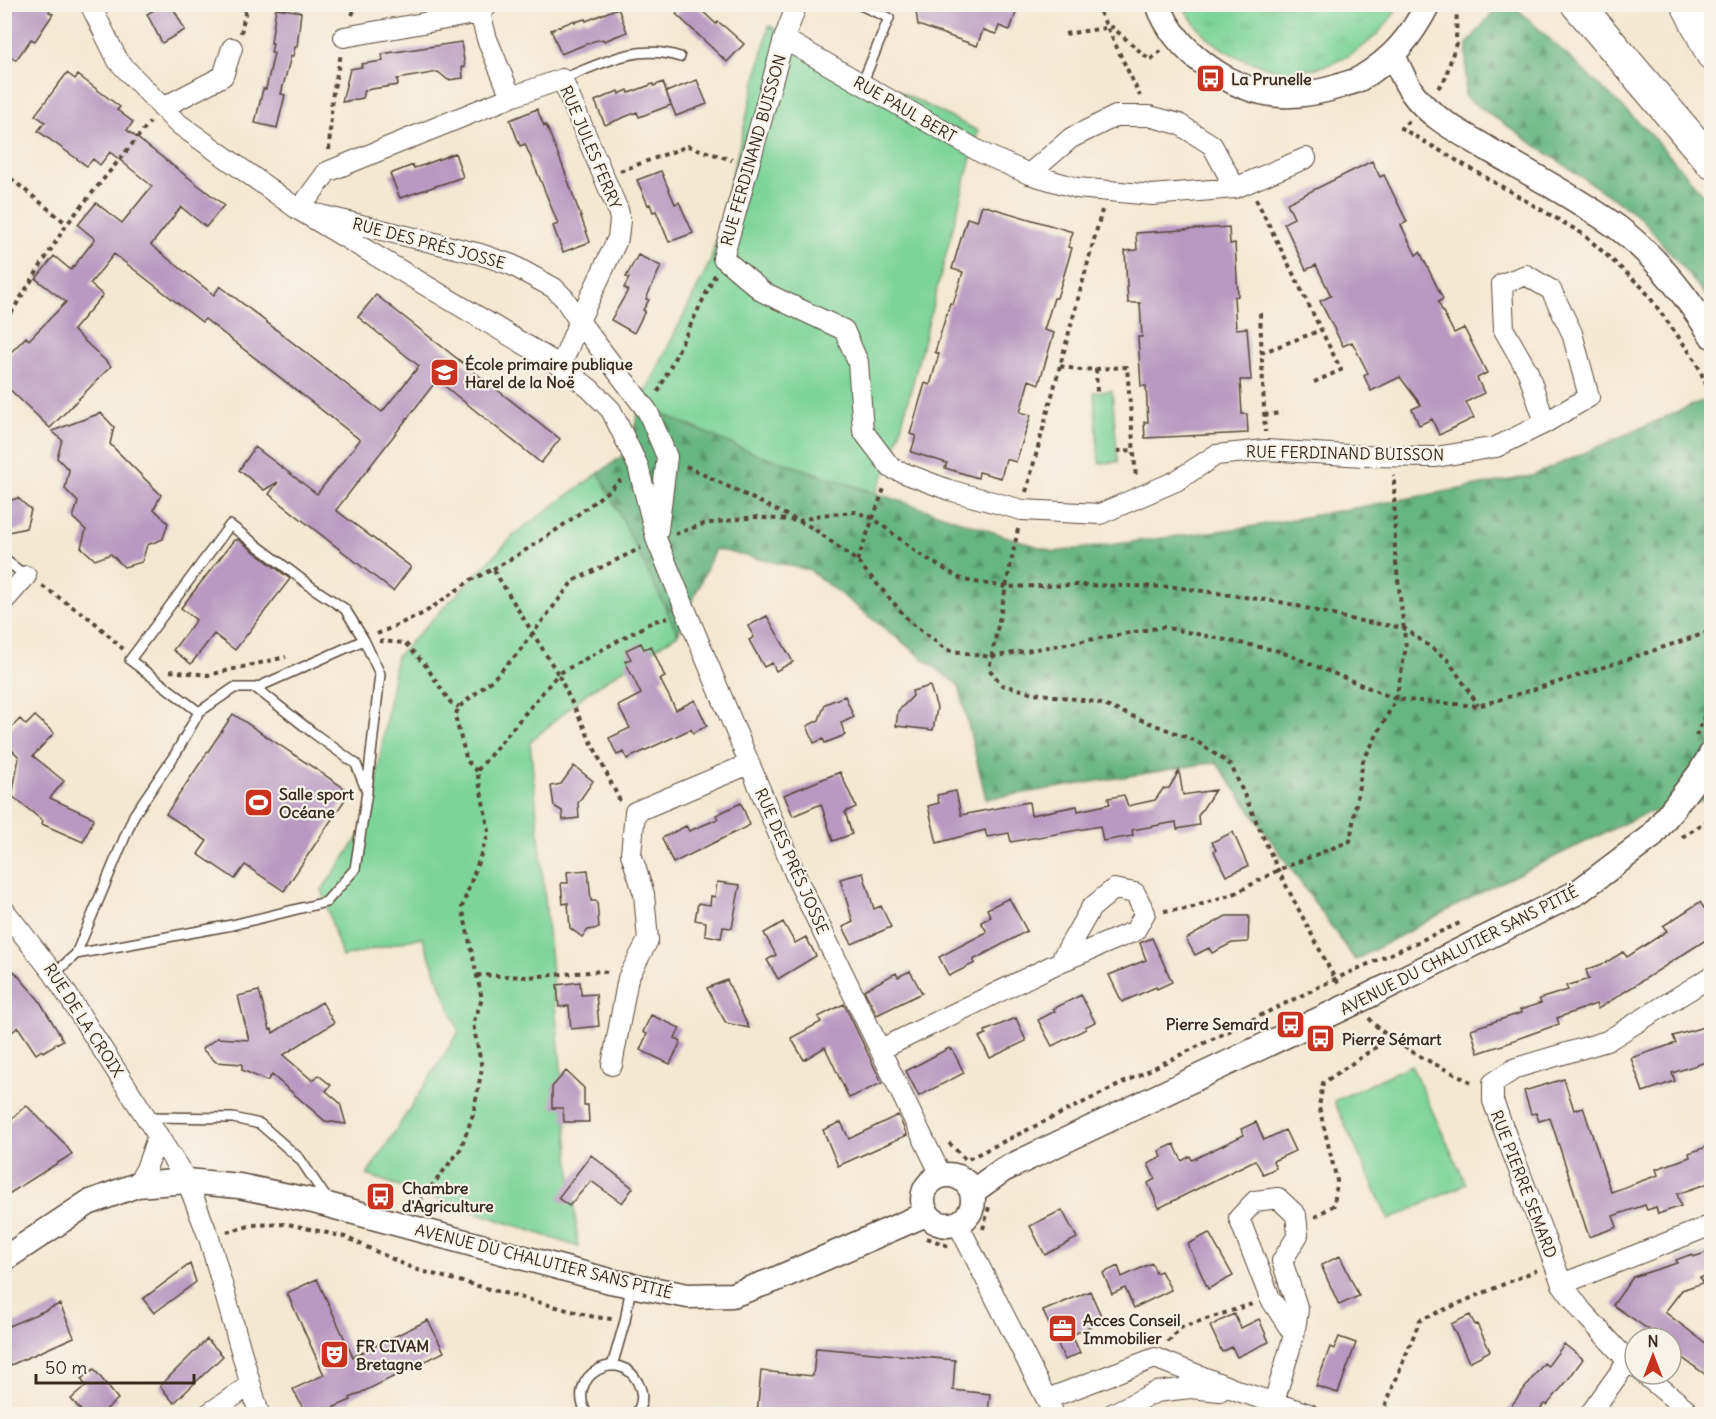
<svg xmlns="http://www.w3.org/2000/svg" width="1716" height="1419" viewBox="0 0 1716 1419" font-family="Delius,sans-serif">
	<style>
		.grass { fill: url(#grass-tufts); stroke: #5c7f5c; stroke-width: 1.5 }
		.forest { fill: url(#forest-firs); stroke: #507050; stroke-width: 1.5 }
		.park { fill: #7dd499; stroke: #5c7f5c; stroke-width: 1.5 }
		.building { fill: #b998c1 }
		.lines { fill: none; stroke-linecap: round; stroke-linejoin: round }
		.service-casing { stroke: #574639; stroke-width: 12 }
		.minor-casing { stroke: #574639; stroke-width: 22 }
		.tertiary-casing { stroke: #574639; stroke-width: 27 }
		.trunk-casing { stroke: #574639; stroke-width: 34 }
		.path { stroke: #574639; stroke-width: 4; stroke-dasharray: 4.5 4.5; stroke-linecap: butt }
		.service { stroke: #fff; stroke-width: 9 }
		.minor { stroke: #fff; stroke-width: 20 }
		.tertiary { stroke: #fff; stroke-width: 24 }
		.trunk { stroke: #fff; stroke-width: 32 }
		.labels { text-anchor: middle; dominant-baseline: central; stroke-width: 4.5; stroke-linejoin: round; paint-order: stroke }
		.poi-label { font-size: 16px; font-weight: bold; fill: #3b2a1e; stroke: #f7f3e8; text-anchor: start }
		.street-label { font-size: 16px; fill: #3b2a1e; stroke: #f7f3e8 }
	</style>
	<defs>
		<pattern id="grass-tufts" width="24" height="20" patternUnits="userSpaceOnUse" patternTransform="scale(1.5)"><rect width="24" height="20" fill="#7dd499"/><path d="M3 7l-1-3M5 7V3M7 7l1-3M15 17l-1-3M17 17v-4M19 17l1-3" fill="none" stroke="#6db683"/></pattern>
		<pattern id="forest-firs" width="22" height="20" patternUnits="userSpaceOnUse" patternTransform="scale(1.5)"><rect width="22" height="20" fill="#66b681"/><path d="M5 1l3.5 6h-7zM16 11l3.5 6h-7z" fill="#559469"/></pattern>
	</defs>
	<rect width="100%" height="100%" fill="#f7f3e8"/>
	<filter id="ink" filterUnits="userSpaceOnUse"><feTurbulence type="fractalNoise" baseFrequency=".0167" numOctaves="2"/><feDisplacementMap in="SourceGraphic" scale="12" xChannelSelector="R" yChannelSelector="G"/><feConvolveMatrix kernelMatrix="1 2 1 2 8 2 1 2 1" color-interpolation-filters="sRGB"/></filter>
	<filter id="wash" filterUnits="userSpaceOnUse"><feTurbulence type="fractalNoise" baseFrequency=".008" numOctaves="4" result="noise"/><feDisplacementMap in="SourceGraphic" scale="24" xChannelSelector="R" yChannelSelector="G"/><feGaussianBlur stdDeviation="1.35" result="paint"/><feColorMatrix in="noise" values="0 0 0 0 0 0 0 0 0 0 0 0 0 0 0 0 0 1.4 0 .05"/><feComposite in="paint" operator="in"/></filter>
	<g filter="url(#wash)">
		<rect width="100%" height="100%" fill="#f4e8d2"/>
		<path class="grass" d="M1183,5h216c-24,43 -71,71 -122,65 -8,-1 -18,-6 -26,-8 -29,-9 -55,-30 -68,-57z"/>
		<path class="forest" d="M1499,5h14l133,124 65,74v99l-71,-85 -175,-120 2,-53z
			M1711,397v402l-67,15 -153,73 -136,73 -139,-198 -230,37 -27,-113 -150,-116 -94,-21 -37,85 -79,-161 30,-22 11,-47 103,45 311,103 195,-25 283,-51z"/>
		<path class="park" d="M769,26l209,105 -82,316 -20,46 -133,-44 -103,-45 71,-144z
			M1112,391l6,71 -19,1 -5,-71z
			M599,473l79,161 -90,58 -58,50 48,505 -211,-72 92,-143 -37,-95 -80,20 -20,-67 48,-69 26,-164 121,-125z
			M1411,1065l55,119 -77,36 -55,-119z"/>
		<g id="blocks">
			<path class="building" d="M4,4h49l-4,8 4,2 -18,27 -4,-2 -15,21 -12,-7z
				M164,4h7l14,26 -23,13 -15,-29z
				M685,4h10l21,20 2,-2 7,5 19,17 -17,18 -51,-48z
				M915,4h104l-9,26 -11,-4 -3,8 -13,-4 -6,16 -59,-21z
				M276,8l25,4 -4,35h-2l-2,9h-2l-10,38 4,1 -8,33 -22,-5 8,-34h3l8,-36h-3l2,-10h-2z
				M618,8l9,24 -23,9 -1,-2 -9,2 -33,13 -10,-24 24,-10v2l10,-3 1,2z
				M461,42l4,25h-3l1,11 -15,2 -10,-8 -41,7 1,6 -33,5 -2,8 -21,4 8,-33 12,-2 -1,-3 22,-3 -1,-7z
				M67,73l8,6 3,-4 42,32 -3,3 16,12 -6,8 97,75 -18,22 -25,-20 -30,38 63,50 6,-9 162,126 37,-46 -61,-49 18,-22 184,144 -19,24 -104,-83 -101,130 75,57 -18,24 -124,-97 9,-12 -14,8 -25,-20 16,-23 62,47 43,-54 -155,-121 -3,3 -88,-68 -24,30 13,11 -30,35 38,36 -61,62 -46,-44v-25l22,-22 3,3 37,-38 -30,-23 18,-23 17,14 24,-31 -17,-14 18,-22 26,20 30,-37 -42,-34 -10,13 -7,-6 -6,7 -49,-35 7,-9 -10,-7z
				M697,80l10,24 -31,12 -10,-24z
				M663,82l8,23 -32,12 -2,-5 -32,13 -10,-24 23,-10 1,3 9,-4 1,3 24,-9 1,2z
				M537,109l7,17 2,-1 16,39 28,78 -27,10 -10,-26 5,-2 -18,-45 -15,-35 -5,2 -10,-26z
				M455,153l8,24 -63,21 -10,-24 23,-9 1,3 10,-3z
				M1372,161l8,16 4,-2 23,47 -6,3 15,30 4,-3 23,47 -5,3 16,31 10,-5 23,45 -10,5 7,15 -18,9 8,16 -35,17 -7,-16 -13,6 -7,-16 9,-4 -21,-28 -29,14 -7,-15 4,-3 -16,-31 -9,4 -23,-45 11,-5 -15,-31 -10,5 -22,-47 10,-5 -7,-15z
				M661,171l14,33 4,-2 14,31 -24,9 -13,-31 -3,1 -3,-8 -2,1 -11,-25z
				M982,205l91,27 -5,15 4,1 -15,50h-3l-10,32 10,3 -15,51 -10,-4 -9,32 11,3 -15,47 -10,-3 -5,19 -22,-6 -1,6 -33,-10 2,-5 -36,-11 5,-16 -6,-2 15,-51 5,2 9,-31 -4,-2 15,-49 3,1 10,-32 -11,-3 15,-51 10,3z
				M1229,227l1,17 5,-1 3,53 -4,1 2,32 11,-1 4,52h-11l2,34h5l1,19 -103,5 -1,-16h4l-2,-36h-5l-3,-49h4l-2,-34h-12l-3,-52 12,-1 -1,-17z
				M638,255l23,11 -15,33 3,1 -6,10 2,1 -11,22 -23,-13 17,-30 -4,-2 5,-10 -3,-1z
				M101,413l13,14 -4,17 51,51 -7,14 14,14 -5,16 -16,6 -5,17 -18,5 -13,-13 -16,6 -14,-13 5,-17 -13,-12 5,-16 -13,-13 4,-19 -12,-12 5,-18 -10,-9z
				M18,498l13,12 -5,18 -22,5v-31z
				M234,540h5l51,39 -55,71 -21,-16 -23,30 -18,-14 23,-30 -15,-12z
				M767,616l26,46 -17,9 -4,-8 -8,4 -15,-27 5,-3 -6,-11z
				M641,643l3,6 7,-3 14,31 -5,2 16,31 19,-10 12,26 -14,7 -2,-4 -64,30 -3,-7 -7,3 -8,-17 21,-10 -12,-22 23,-12 -16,-33 6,-2 -5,-9z
				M930,686l7,22 -4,22 -37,-4 2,-15 15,-15 -1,-5z
				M845,696l9,21 -13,6 4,12 -20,8 -2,-4 -9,4 -7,-17 12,-6 6,-16z
				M233,714l117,78 -66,99 -39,-26 -10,14 -37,-25 9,-13 -41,-27z
				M35,716l19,17 -21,23 31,25 -14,17 44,20 -11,24 -41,-18 1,-3 -31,-25 7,-39 -15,-15v-7l16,-16 6,6z
				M574,766l19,15 -15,22 1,15 -16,2 -1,-9 -8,-5 -3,-20 10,-2z
				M1179,771l4,24 32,-5 -17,26 1,9 -22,4 -1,-7 -44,8 1,6 -30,5 -3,-15 -89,16 -2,-9 -22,4 -2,-7 -48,13 -9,-37 11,-3 -2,-8 19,-4 5,24 68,-13 2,13 46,-9 1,5 32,-7 -2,-6 16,-3 4,11 27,-6 8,-11 6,-1z
				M840,772l16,35 -11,5 7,22 -19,7 -12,-37 -28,12 -9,-21z
				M741,803l9,22 -77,38 -11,-25 24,-12 3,5 29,-12 -2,-4z
				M1233,832l15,34 -22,10 -12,-25 2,-1 -4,-8z
				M588,870l3,31h6l2,27 -11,2 -6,7 -12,-9 -2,-25 -5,1 -2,-21h7l-1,-11z
				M863,873l11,36 7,-3 10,21 -39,17 -9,-17 10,-5 -13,-43z
				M717,882l23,3 -8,43 -9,-1 -2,11 -16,-3 1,-13 -11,-2 3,-17 12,2 1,-9 4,1z
				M1009,898l18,33 -54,29 2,3 -26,13 -10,-19 48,-25 -6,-10 10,-5 -4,-8z
				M1700,902l4,6 8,-5v33l-114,73 -2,-5 -39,14 2,6 -48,17 1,1 -34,11 -7,-24 50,-16 -1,-3 21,-7 -2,-4 29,-9 -2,-4 23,-7 -3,-9 19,-7 18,-11 4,5 40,-26 -4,-5z
				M1226,916h23l-1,26 -16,1 -20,10 -3,-5 -14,7 -9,-16z
				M783,922l12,21 11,-6 10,19 -38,23 -11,-19 9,-5 -12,-22z
				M1152,938l20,44 -15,7 -1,-2 -34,15 -13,-27 37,-15 -6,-17z
				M14,971l25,29 24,40 -20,12 -1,-2 -6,4 -18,-27 -14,12v-60z
				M910,971l12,22 -45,22 -13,-25 32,-17 2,4z
				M727,980l10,23 12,25 -23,-5 -12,-21 -7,-14z
				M580,982l1,13 15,-1 3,32 -28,3 -2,-23 -10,1 -2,-22z
				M259,991l11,39 2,-1 1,4 49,-31 12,21 -51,32 30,26 5,-6 13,10 -5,6 14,12 6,21 -21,-3 -53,-46 -5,6 -25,-11v-6l-26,-2 -14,-13 15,-11 32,2 -11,-44z
				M1081,995l14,27 -10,5 1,2 -34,17 -14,-26 17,-9 -2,-2z
				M844,1004l38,79 -33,15 -24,-51 -21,13 -13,-22 30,-16 -3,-5z
				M651,1015l29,13 -5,10 6,3 -11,23 -30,-14 7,-16 -4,-2z
				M1016,1018l10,23 -36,17 -11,-21 7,-3 -1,-3z
				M1704,1027l8,20v13l-40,13 3,8 -32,11 -12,-34 45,-15 -3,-7z
				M949,1048l1,2 2,-1 12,24 -45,23 -13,-25z
				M566,1071l18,17v17h4l1,17h-25l-1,-14h-11v-21z
				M1564,1079l10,31 9,-3 28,85 47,-17 -2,-6 34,-12 -1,-4 23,-8v37l-35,12 4,12 -23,8 -2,-7 -9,3 -2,-5 -32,11 4,11 -28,10 -39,-119 -11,3 -3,-8 -5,1 -7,-23z
				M26,1105l38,38 8,11 -68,43v-70z
				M898,1115l9,20 -69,31 -15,-36 18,-8 8,17z
				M1256,1122l8,18 21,-10 10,21 -22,10 3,7 -13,6 -8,-14 -96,48 -11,-25 7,-4 -7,-15 14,-7 -3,-6 15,-7 8,17 8,-5 2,4 52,-25 -3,-6z
				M591,1155l42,33 -11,15 -31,-22 -22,25 -11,-8z
				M1062,1210l15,28 -32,17 -15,-29z
				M1209,1233l24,43 -25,13 -20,-45z
				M1712,1251v23l-12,4 2,5 -20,7 -17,22 47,36v31l-41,-29v-12h-10l-48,-33 20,-28 44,-14 -1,-3 16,-6 1,3z
				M1340,1256l19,40 -20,9 -18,-40z
				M1152,1263l4,10 5,-2 10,19 -37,18 -9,-20 -13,6 -9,-21 15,-7 4,11z
				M190,1264l6,18 -42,31 -11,-14z
				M317,1279l36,78 75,-37 16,32 -94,46 1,2 -33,14h-12l-13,-25 31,-14 -37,-82z
				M1090,1291l13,29 -31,15 8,18 -15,7 -22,-49z
				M60,1304l14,33 -70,31v-40z
				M1234,1314l7,14 18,-9 10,23 -32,15 -5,-10 -10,5 -12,-26z
				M1470,1315l5,10 2,-1 13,27 -21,11 -18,-38z
				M1339,1337l17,6 -18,50 -22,-7 14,-39 4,2z
				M207,1339l16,17 -49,47 -14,-17z
				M1564,1344l19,15 -16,22 -20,24 -3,-1 -8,10h-31l39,-51 4,3z
				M816,1348l139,12 -2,30 37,4 -2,18 -17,-1 -1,3h-213l4,-43 52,5z
				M94,1369l24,30 -17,15h-17l-13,-15 15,-13 -5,-7z"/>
		</g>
	</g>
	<g filter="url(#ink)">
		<use href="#blocks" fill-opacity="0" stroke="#574639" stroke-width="1.5"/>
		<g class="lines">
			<defs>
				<path id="service" d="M858,4l31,14 -27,66
					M562,79c41,-16 74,-36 118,-22
					M4,559l22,17
					M256,688l108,-48 16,34 -13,116
					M199,712l-69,-52 100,-135 83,63 32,21 19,31
					M54,974l22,-20 58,-139 42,-62 23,-41 35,-24h22l56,44 44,32 11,28 -12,77 -29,33 -94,23 -156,29
					M148,1117l85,1 27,6 40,35 27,40
					M612,1366l13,-45 6,-35
					M587,1414c-23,-39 34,-68 51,-31 6,11 4,22 -2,31"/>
				<path id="minor" d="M90,4l28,57 58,61 123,88 262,156 29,23 21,21 27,56 19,75 141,340 143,294
					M489,4l-9,9 7,26 24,58
					M797,4l-13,35 -61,219 40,34 81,38 14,32 5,69 28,37 58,22 73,20 78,4 76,-33 40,-26 49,-5 99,6 72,1 60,-10 49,-24 44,-26 -17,-64 -21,-43 -25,-15 -24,9 2,46 24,42 17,51
					M344,37l136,-24
					M784,39l198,114 47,21 48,14 75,7 83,-7 71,-30
					M162,108l61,-32 9,-28
					M1029,174l42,-36 45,-22h33l30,8 33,21 23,43
					M299,210l28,-38 184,-75 51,-18 56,131 2,10 -2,18 -39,83 -18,45
					M316,214l164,40 32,11 42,23 10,10 15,23 69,91 19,45 -9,73
					M4,601l22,-25
					M4,910l50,64 133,207 22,57 50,176
					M881,1049l179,-87 75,-31 10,-18 -10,-20 -21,-4 -23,19 -31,54
					M612,1065l16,-87 20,-38 -4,-46 -13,-40 4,-42 114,-48
					M137,1185l9,-16 12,-34
					M958,1224l96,190
					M1562,1284l150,-59
					M1628,1361l-46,-50 -20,-27 -69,-183v-18l23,-15 91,-27 105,-65
					M1644,1374l42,35
					M1047,1399l108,-41 86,34 68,22
					M1274,1402l20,-67 -24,-37 -31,-80 16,-17 23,-3 18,17 2,20 -16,26 16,49 -4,25
					M208,1414l42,-29
					M1112,1414l44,-22 34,-4 30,3
					M1590,1414l38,-53 7,6"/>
				<path id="tertiary" d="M1158,4c17,48 74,88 123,91 20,1 40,-3 59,-9 7,-3 15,-4 21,-8 32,-19 50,-41 67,-74
					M1393,55c6,12 11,26 19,37 18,26 50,41 76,57 43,25 88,49 129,78 39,29 69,68 95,109
					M923 1200a25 25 0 1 1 50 0a25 25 0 1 1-50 0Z
					M972,1192l31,-22 353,-168 222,-110 73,-55 49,-64 12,-20
					M4,1259l84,-56 49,-18 50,-4 52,5 74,15 297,80 78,15 44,-1 42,-15 152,-66"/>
				<path id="trunk" d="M1577,4l135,159
					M1687,4l25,50"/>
			</defs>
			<use href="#service" class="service-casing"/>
			<use href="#minor" class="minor-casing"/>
			<use href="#tertiary" class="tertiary-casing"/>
			<use href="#trunk" class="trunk-casing"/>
			<path class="path" d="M1096,4l44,92
				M352,15l5,-11
				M241,33l6,-29
				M1065,34l47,-7 38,33 12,-10
				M1438,88l7,-9 11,-36 1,-39
				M1409,121l-8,7 182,106 60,54 53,73 16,37
				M329,150l3,-52 9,-44
				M620,171l68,-25 44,14
				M4,173l63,51
				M1256,199l85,171 -29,13
				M1260,313l5,119
				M4,319l7,-6 56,-89 83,-102
				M1261,353l60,-23
				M1060,366l20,4 47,-3 9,112
				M1096,369l1,23
				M658,392l57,-117
				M1264,415l18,-2
				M1117,451l17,-1
				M686,466l127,62 44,33 54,62 36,27 44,7 172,-30 116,24 117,48 82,7 87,-26 147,-49
				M1026,492l76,-282
				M1018,529l-29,140 13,16 32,8 62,9 100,39 35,24 47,105 57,109 5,6
				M675,534l29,-10 50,-7 46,4 20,-6 36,-3 17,6 46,36 44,26 43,7 71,-2 98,2 111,16 63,16 55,9 44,32 30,45
				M857,561l28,-75
				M493,569c46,-25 88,-55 128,-89
				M42,586l50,34 31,29
				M377,634l47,-21 47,-33 22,-11 65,105 -81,97 12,61 -27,75 20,92 -9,25 9,44 -9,47 -13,35 -44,56
				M379,641l26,2 21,23 24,36 9,5
				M170,671l38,4 78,-18
				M1696,736l16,-38
				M477,771l-10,-10 -12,-45 4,-9 33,-27 25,-26 56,-73 68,-33
				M620,801l-62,-127 96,-53 15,-3
				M1682,837l30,-19
				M1164,911l23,-2 49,-16 42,-23 72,-29 13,-80 33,-62 10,-52 -11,-93 -1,-79
				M477,975l50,2 75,-6 8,2
				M1369,1018c22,27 72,49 104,65
				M949,1143l17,17 369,-181 127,-57
				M1315,1217l19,-12 3,-24 -18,-74 4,-24 68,-46
				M983,1229l6,-22
				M227,1232l26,-7 35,-1 57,13 69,32 180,48 18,2
				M927,1238l21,8
				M1168,1342l14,-15 70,-23
				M1382,1414l38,-94 117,-50"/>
			<use href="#service" class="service"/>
			<use href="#minor" class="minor"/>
			<use href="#tertiary" class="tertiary"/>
			<use href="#trunk" class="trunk"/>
		</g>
	</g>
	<defs>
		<symbol id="bus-square" viewBox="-11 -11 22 22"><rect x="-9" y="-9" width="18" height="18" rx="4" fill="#c8321e" stroke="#f7f3e8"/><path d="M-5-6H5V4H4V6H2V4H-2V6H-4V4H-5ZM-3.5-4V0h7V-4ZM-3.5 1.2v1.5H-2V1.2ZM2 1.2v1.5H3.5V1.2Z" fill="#fff"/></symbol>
		<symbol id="school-square" viewBox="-11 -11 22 22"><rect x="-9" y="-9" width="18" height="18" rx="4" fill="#c8321e" stroke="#f7f3e8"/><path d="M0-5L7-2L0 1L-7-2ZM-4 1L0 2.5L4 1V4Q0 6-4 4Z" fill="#fff"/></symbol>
		<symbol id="stadium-square" viewBox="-11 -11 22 22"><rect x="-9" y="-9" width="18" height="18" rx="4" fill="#c8321e" stroke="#f7f3e8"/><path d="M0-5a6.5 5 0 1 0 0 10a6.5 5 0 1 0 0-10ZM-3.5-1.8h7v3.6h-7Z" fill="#fff"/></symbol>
		<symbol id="office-square" viewBox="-11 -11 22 22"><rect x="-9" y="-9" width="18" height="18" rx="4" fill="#c8321e" stroke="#f7f3e8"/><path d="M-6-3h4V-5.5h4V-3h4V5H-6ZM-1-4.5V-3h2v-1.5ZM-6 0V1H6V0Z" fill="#fff"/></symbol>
		<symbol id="theatre-square" viewBox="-11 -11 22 22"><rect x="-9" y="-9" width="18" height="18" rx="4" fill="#c8321e" stroke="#f7f3e8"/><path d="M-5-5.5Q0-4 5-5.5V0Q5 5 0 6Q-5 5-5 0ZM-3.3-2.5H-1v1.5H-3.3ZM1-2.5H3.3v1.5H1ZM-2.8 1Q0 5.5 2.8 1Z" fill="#fff"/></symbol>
	</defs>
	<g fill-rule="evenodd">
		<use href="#bus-square" x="1194" y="62" width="33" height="33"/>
		<use href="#school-square" x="428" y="356" width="33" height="33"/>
		<use href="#stadium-square" x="242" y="786" width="33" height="33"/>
		<use href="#bus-square" x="1274" y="1008" width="33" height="33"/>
		<use href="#bus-square" x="1304" y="1022" width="33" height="33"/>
		<use href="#bus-square" x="364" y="1180" width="33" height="33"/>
		<use href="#office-square" x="1046" y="1312" width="33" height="33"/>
		<use href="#theatre-square" x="318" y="1338" width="33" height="33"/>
	</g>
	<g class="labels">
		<g class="poi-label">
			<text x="1231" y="79">La Prunelle</text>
			<text x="465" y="364">École primaire publique<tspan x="465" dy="18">Harel de la Noë</tspan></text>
			<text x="279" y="794">Salle sport<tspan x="279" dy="18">Océane</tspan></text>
			<text x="1269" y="1024" text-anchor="end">Pierre Semard</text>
			<text x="1342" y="1039">Pierre Sémart</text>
			<text x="402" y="1188">Chambre<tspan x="402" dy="18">d'Agriculture</tspan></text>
			<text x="1083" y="1320">Acces Conseil<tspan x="1083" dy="18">Immobilier</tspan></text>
			<text x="356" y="1346">FR CIVAM<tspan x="356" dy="18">Bretagne</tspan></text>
		</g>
		<g class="street-label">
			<text transform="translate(905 109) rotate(30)">RUE PAUL BERT</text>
			<text transform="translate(591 147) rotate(67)">RUE JULES FERRY</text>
			<text transform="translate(753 150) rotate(-74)">RUE FERDINAND BUISSON</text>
			<text transform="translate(429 243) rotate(15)">RUE DES PRÉS JOSSE</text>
			<text transform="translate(1345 453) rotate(1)">RUE FERDINAND BUISSON</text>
			<text transform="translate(792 861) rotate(66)">RUE DES PRÉS JOSSE</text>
			<text transform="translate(1459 950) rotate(-27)">AVENUE DU CHALUTIER SANS PITIÉ</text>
			<text transform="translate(84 1020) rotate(57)">RUE DE LA CROIX</text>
			<text transform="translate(1524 1184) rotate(69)">RUE PIERRE SEMARD</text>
			<text transform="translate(544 1261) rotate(14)">AVENUE DU CHALUTIER SANS PITIÉ</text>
		</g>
	</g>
	<rect width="1716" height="1419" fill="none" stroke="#f7f3e8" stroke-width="24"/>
	<g transform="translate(1653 1356)"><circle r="28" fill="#f7f3e8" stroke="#aca397" stroke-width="1.5"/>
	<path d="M0-4.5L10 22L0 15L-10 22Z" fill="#c8321e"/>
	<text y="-9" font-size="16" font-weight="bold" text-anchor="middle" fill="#3b2a1e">N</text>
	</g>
	<path d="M36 1374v9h158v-9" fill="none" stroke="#3b2a1e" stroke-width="3"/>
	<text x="45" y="1374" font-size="18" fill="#3b2a1e" stroke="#f7f3e8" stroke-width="4.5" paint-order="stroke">50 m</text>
</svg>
